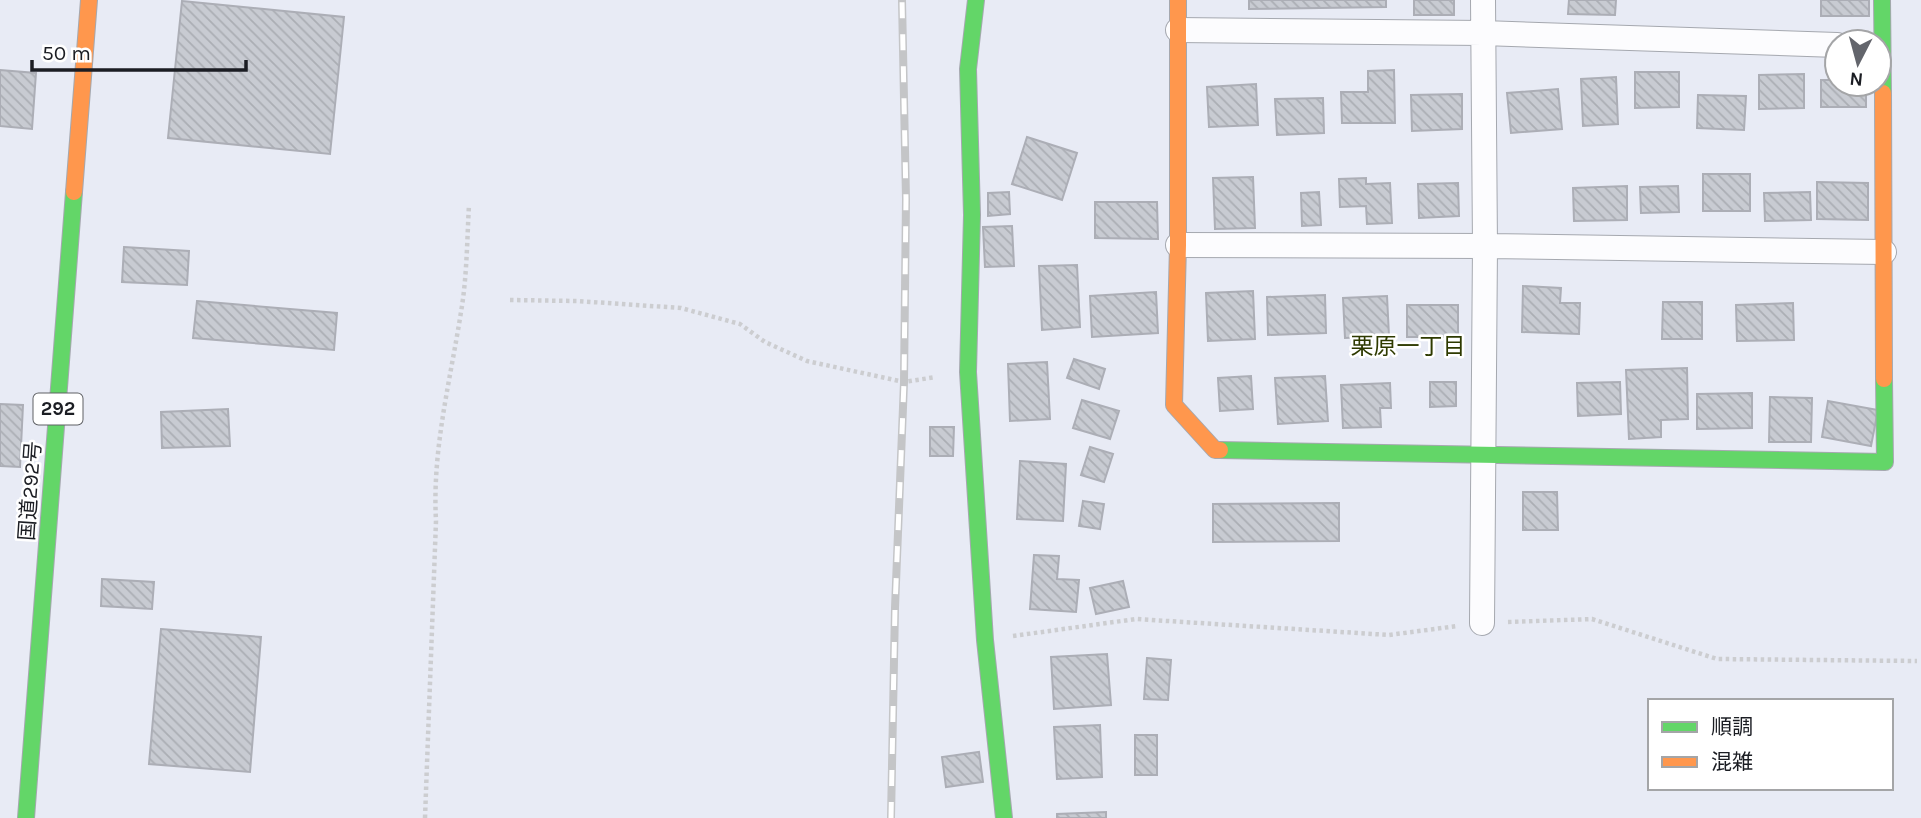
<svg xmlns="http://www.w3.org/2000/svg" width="1921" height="818" viewBox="0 0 1921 818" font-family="Karla,'Noto Sans JP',sans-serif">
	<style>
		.building { fill: url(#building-back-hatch); stroke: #acaeb6; stroke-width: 2 }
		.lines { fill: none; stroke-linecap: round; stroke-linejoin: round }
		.street-casing { stroke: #a5a8af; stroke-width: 26 }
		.fast-casing { stroke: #a5a8af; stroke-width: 18 }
		.slow-casing { stroke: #a5a8af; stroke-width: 18 }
		.path { stroke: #cccdd0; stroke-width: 4.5; stroke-dasharray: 3.5 3.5; stroke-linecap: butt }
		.street { stroke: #fcfcfe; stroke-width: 24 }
		.fast { stroke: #63d668; stroke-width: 16 }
		.slow { stroke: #ff974d; stroke-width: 16 }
		.rail-casing { stroke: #c4c5c7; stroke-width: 8 }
		.rail { stroke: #fff; stroke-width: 5; stroke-dasharray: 16; stroke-linecap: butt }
		.labels { text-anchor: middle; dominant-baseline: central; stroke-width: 5; stroke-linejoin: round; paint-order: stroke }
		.shield { fill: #fff; stroke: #5f6165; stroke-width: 2 }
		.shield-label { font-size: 19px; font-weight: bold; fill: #1b1d23 }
		.street-label { font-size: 21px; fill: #1b1d23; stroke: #fff }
		.neighbourhood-label { font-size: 23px; fill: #2e3a00; stroke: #fff }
	</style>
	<defs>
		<pattern id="building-back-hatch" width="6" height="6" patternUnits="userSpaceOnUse" patternTransform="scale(1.75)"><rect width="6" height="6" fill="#c8cbd2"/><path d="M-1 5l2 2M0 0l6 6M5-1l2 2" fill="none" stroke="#abaeb4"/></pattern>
	</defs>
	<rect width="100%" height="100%" fill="#e8ebf5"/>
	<path class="building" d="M1249,0h137v7l-137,2z
		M1414,0h40v15h-40z
		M1569,0h47l-1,15 -47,-1z
		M1821,0h48v16h-48z
		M182,1l162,16 -14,137 -162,-16z
		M0,70l36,3 -4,56 -32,-3z
		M1394,70l1,53h-53l-1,-31h27v-21z
		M1635,72h44v35l-44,1z
		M1804,74v34l-45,1v-34z
		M1616,77l2,47 -35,2 -2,-47z
		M1821,80h16v4h29v23h-45z
		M1256,84l2,41 -49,2 -2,-40z
		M1558,89l4,40 -51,4 -4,-40z
		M1462,94v35l-50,2 -1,-36z
		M1698,95l48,1 -2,34 -47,-2z
		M1323,98l1,35 -47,2 -2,-36z
		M1027,137l50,16 -15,47 -50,-16z
		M1703,174h47v37h-47z
		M1253,177l2,51 -40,1 -2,-51z
		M1366,178v6l24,-1 2,40 -25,1 -1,-18 -26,1 -1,-28z
		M1817,182l51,1v37l-51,-1z
		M1458,183l1,33 -40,2 -1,-34z
		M1627,186v34l-53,1 -1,-33z
		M1678,186l1,26 -38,1 -1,-26z
		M1009,192l1,22 -22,2v-23z
		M1319,192l2,33 -19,1 -1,-33z
		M1810,192l1,28 -46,1 -1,-28z
		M1095,202h62l1,37 -63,-1z
		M1012,226l2,40 -29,1 -2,-40z
		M124,247l65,4 -2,34 -65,-3z
		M1077,265l3,62 -38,3 -3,-64z
		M1523,286l38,2 -1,15h20l-1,31 -57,-2z
		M1253,291l2,48 -47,2 -2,-48z
		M1156,292l2,41 -66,4 -2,-41z
		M1325,295l1,38 -58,2 -1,-38z
		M1387,296l2,40 -44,2 -2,-40z
		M197,301l140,12 -3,37 -141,-12z
		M1663,302h39v37h-40z
		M1793,303l1,37 -57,1 -1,-36z
		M1407,305h51v32h-51z
		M1074,359l31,10 -6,20 -32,-11z
		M1047,362l3,57 -40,2 -2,-57z
		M1687,368l1,51 -27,1v17l-32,2 -3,-69z
		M1251,376l2,33 -33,2 -2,-33z
		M1325,376l3,45 -50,3 -3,-46z
		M1430,382h26v24l-26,1z
		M1620,382l1,32 -43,2 -1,-33z
		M1390,383l1,25h-11l1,19 -38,1 -2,-43z
		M1752,393v35l-55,1v-35z
		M1770,397l42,1 -1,44h-42z
		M1082,400l37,11 -9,28 -37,-11z
		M1828,401l50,9 -7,36 -49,-9z
		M0,404l23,1 -3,62 -20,-1z
		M228,409l2,37 -68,2 -1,-36z
		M930,427h24l-1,29h-23z
		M1090,447l23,7 -9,28 -23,-7z
		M1020,461l46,3 -3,57 -46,-2z
		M1523,492h34l1,38h-35z
		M1083,501l21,3 -4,25 -21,-3z
		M1339,503v38l-126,1v-38z
		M1034,555l25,1 -2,23 22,1 -3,32 -46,-3z
		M102,579l52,3 -2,27 -51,-3z
		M1123,581l6,26 -33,7 -6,-26z
		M161,629l100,8 -11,135 -101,-8z
		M1107,654l4,51 -57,4 -3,-52z
		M1147,658l24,2 -3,40 -24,-1z
		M1100,725l2,52 -45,2 -3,-52z
		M1135,735h22v40h-22z
		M979,752l4,30 -37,5 -4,-30z
		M1106,812v6h-49v-4z"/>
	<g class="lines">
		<defs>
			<path id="street" d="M1178,30l305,3 354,12
				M1178,245l307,1 399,6
				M1482,623l3,-377 -2,-246"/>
			<path id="fast" d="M976,0l-8,69 4,146 -4,157 17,268 19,178
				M1882,0l1,93
				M1220,450l665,12 -1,-83
				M26,818l48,-626"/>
			<path id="slow" d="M1178,0v245l-4,160 41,45h5
				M1883,93l1,286
				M74,192l15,-192"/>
		</defs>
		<use href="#street" class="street-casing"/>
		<use href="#fast" class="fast-casing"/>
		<use href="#slow" class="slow-casing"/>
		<path class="path" d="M510,300l67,1 104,7 59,16 25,18 42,19 97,21 32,-5
			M1508,622l84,-3 125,40 200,2
			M1013,636l123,-17 253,16 68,-9
			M425,818l11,-297c-4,-71 14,-139 25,-209 6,-35 6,-72 8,-107"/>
		<use href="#street" class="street"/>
		<use href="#fast" class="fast"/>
		<use href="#slow" class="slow"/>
		<defs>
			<path id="rail" d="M891,818l4,-210 9,-226 2,-183 -4,-199"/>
		</defs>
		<use href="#rail" class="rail-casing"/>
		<use href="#rail" class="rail"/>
	</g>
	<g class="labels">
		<rect class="shield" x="33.5" y="393.5" width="49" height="31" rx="5"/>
		<g class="shield-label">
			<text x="58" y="409">292</text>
		</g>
		<g class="street-label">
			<text transform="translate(30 491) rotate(-86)">国道292号</text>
		</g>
		<g class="neighbourhood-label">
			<text x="1408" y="346">栗原一丁目</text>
		</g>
	</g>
	<rect x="1648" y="699" width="245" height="91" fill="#ffffff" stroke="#a4a5a7" stroke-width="2"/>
	<rect x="1662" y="722" width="35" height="10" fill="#63d668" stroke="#a4a5a7" stroke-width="2"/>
	<text x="1711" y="734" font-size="21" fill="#1b1d23">順調</text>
	<rect x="1662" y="757" width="35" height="10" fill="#ff974d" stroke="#a4a5a7" stroke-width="2"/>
	<text x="1711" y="769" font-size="21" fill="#1b1d23">混雑</text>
	<g transform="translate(1858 63) rotate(186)"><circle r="33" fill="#ffffff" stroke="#a4a5a7" stroke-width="2"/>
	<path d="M0-5L12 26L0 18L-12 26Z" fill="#63656c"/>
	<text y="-10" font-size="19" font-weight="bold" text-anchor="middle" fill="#1b1d23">N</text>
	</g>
	<path d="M32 60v10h214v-10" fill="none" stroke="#1b1d23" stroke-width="3.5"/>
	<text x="42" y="60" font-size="21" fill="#1b1d23" stroke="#ffffff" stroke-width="5" paint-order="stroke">50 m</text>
</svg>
